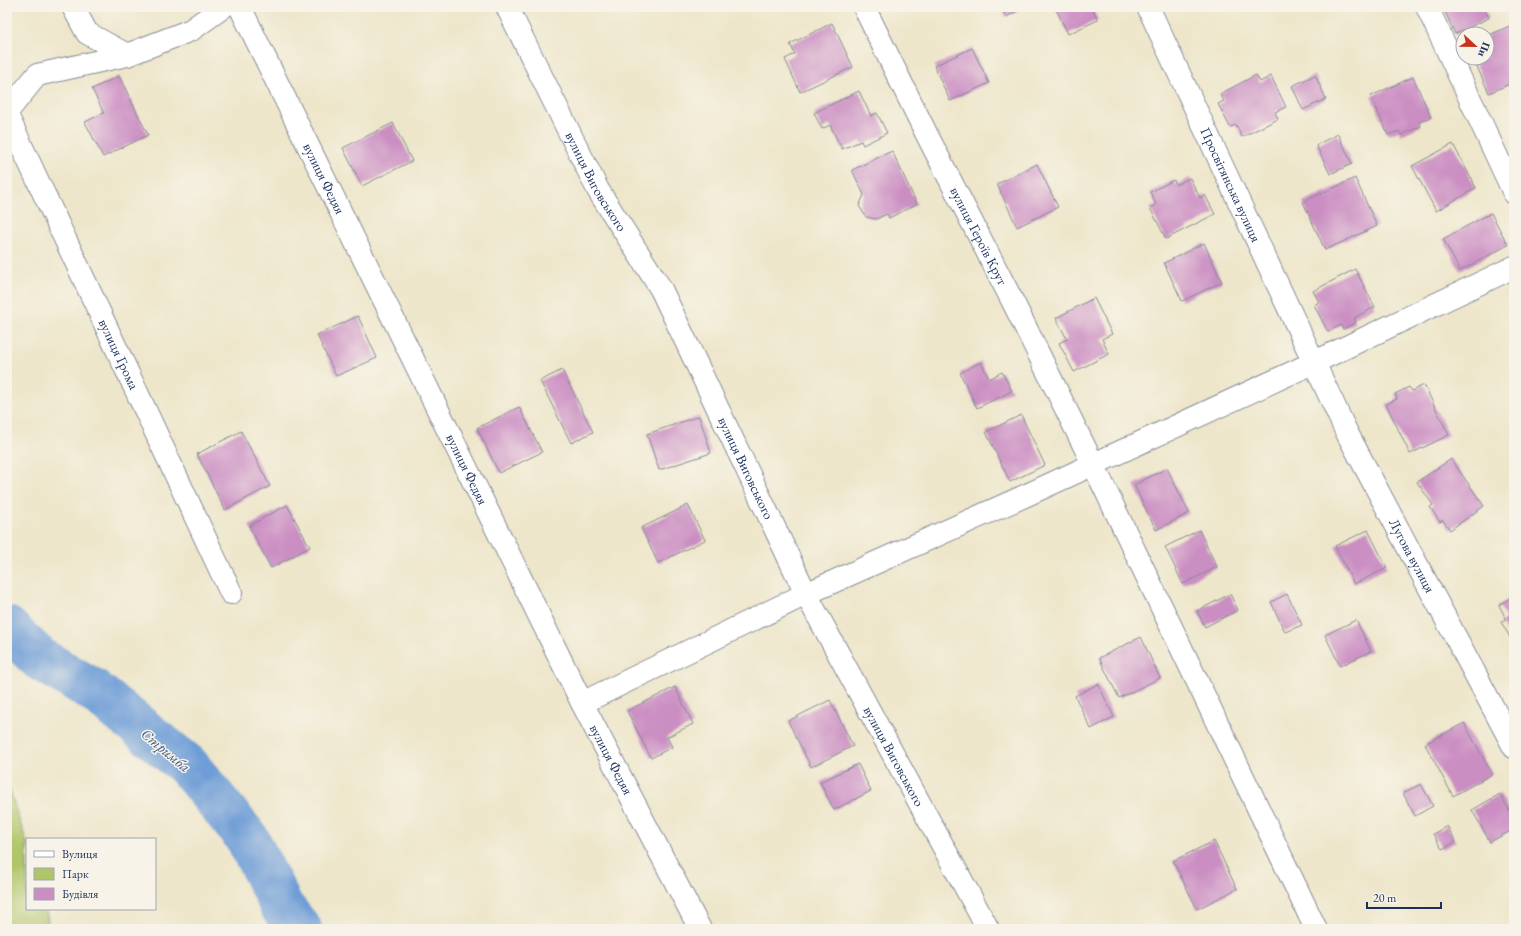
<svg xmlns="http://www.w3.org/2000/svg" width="1521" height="936" viewBox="0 0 1521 936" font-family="'EB Garamond',serif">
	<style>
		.green { fill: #b0c569; stroke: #667a64 }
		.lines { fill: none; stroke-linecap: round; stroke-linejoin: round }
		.river { stroke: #6e9dd7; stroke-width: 44 }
		.building { fill: #cb8ec3 }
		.minor-casing { stroke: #848a94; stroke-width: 24 }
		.minor { stroke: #fff; stroke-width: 22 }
		.labels { text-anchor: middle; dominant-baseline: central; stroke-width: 3; stroke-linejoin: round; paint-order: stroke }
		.street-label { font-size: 14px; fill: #1b2f5e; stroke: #f7f3e8 }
		.water-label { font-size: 15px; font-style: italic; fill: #385688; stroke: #f7f3e8 }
	</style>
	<rect width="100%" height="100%" fill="#f7f3e8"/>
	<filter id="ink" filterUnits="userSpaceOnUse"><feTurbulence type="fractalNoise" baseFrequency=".025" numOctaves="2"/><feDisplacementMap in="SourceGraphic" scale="8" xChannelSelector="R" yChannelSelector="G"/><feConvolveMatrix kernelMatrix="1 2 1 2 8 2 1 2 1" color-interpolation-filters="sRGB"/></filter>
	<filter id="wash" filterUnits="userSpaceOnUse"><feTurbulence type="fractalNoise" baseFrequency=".012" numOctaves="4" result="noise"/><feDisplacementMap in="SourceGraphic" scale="16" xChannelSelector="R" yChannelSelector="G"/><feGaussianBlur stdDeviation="0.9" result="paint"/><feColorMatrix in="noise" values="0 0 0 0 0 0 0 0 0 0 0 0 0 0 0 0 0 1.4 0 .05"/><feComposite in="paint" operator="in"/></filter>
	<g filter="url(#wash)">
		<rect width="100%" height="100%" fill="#eee6ca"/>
		<path class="green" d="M7,782l20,61v66h19l3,20h-42z"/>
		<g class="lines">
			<path class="river" d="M7,628l33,31 53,31 94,75 60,73 35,69 18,22"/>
		</g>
		<g id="blocks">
			<path class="building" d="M1001,7h20l1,2 -16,8z
				M1055,7h37l6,13 -30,14z
				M1443,7h40l6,11 -34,16z
				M832,23l21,44 -53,25 -15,-33 10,-5 -5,-10z
				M1514,24v58l-25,11 -16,-35h14v-22z
				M972,48l17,35 -39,18 -16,-35z
				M1256,75l4,7 11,-6 15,31 -11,5 3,7 -36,18 -6,-12 -6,2 -12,-23 6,-3 -4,-7z
				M1315,75l11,24 -23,11 -11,-24z
				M119,76l29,59 -45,22 -18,-35 19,-9 -12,-24z
				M1413,77l18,40 -12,5 2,4 -20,9 -2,-4 -11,4 -17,-39z
				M859,91l12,25 6,-3 10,20 -24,12 -2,-4 -19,8 -12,-24 -8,4 -8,-16z
				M393,123l19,38 -50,25 -19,-38z
				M1338,134l14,30 -22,10 -14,-29z
				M1453,144l23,44 -40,23 -24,-45z
				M892,151l25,53 -28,14 -2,-4 -11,5 -10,-2 -7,-11 5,-11 -12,-25z
				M1037,164l21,43 -41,20 -20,-43z
				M1190,178l10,20 5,-3 10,19 -49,25 -16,-31 6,-3 -6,-13 24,-12 2,5z
				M1355,178l22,48 -52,24 -22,-48z
				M1491,213l17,32 -48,26 -17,-32z
				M1204,243l18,39 -40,19 -18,-38z
				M1355,269l20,38 -21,11 2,4 -13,7 -2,-4 -13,7 -14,-27 5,-3 -6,-11z
				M1094,298l18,36 -10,5 7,15 -35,18 -15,-29 8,-4 -11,-21z
				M358,316l19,42 -41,18 -19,-41z
				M981,362l8,17 13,-7 10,19 -35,17 -17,-35z
				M562,370l31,62 -22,11 -31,-62z
				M1424,385l25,50 -39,19 -24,-50 11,-5 -2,-5 14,-7 3,4z
				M519,407l23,45 -43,21 -22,-45z
				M1021,415l24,50 -35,17 -24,-50z
				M699,416l12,37 -52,17 -12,-36z
				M241,431l29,55 -45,24 -28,-56z
				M1451,459l33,47 -34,24 -7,-10 -3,2 -10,-15 3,-2 -16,-23z
				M1167,468l22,45 -33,17 -22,-45z
				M287,505l23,42 -39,21 -22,-42z
				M688,505l17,35 -47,23 -17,-35z
				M1199,530l18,37 -34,17 -18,-37z
				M1368,530l19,38 -33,16 -19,-38z
				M1514,586v58l-13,-22 5,-3 -7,-14 11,-7 2,-11z
				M1230,594l8,16 -33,17 -8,-16z
				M1287,594l15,31 -17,7 -14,-30z
				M1356,620l15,31 -31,15 -15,-31z
				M1141,637l19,41 -41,20 -20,-40z
				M1098,684l16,33 -23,12 -16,-33z
				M675,687l18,37 -26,13 5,10 -21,11 -24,-47z
				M830,700l23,46 -42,21 -23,-46z
				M1464,723l28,51 -39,22 -28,-52z
				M858,764l13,27 -37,19 -14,-28z
				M1421,784l12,22 -18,10 -12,-23z
				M1500,794l14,25v10l-24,13 -18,-32z
				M1447,826l9,16 -14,7 -9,-15z
				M1214,841l23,48 -40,20 -24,-48z"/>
		</g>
	</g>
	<g filter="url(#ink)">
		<use href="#blocks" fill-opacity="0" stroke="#848a94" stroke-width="1"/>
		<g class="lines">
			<defs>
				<g id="minor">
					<path d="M73,7l14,26 40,22"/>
					<path id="s1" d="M240,7l342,696 118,226"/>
					<path id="s2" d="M507,7l91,183 63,99 145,305 182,335"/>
					<path id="s3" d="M864,7l63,128 87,169 79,160 223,465"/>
					<path id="s4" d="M1148,7l198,424 168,316"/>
					<path d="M1427,7l87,186"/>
					<path d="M7,112l30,-37 90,-20 64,-25 32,-23"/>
					<path id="s5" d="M7,115l224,478"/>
					<path d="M582,703l224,-109 223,-100 286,-132 199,-95"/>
				</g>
			</defs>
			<use href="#minor" class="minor-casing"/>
			<use href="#minor" class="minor"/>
		</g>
	</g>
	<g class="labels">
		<g class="street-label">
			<text stroke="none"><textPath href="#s1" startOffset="191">вулиця Федяя</textPath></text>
			<text stroke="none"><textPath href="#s2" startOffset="196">вулиця Виговського</textPath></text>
			<text stroke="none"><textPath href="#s4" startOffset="196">Просвітянська вулиця</textPath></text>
			<text stroke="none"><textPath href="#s3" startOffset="256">вулиця Героїв Крут</textPath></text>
			<text stroke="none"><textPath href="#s5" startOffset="264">вулиця Грома</textPath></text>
			<text stroke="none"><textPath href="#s2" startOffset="520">вулиця Виговського</textPath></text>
			<text stroke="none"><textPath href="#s1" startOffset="515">вулиця Федяя</textPath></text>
			<text stroke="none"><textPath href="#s4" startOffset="609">Лугова вулиця</textPath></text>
			<text stroke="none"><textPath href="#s2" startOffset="844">вулиця Виговського</textPath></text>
			<text stroke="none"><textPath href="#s1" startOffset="839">вулиця Федяя</textPath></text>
		</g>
		<g class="water-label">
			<text transform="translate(166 750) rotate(40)">Стримба</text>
		</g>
	</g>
	<rect width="1521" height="936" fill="none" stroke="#f7f3e8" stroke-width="24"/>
	<rect x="26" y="838" width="130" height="72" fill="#f7f3e8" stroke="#9fa5b1"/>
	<rect x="34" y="851" width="20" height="6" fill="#ffffff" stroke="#9fa5b1"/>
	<text x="62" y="858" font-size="12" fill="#1b2f5e">Вулиця</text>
	<rect x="34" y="868" width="20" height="12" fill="#b0c569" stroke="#9fa5b1"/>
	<text x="62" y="878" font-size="12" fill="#1b2f5e">Парк</text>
	<rect x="34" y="888" width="20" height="12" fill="#cb8ec3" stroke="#9fa5b1"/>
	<text x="62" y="898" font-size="12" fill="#1b2f5e">Будівля</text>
	<g transform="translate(1475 46) rotate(112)"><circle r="19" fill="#f7f3e8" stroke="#9fa5b1"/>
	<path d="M0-3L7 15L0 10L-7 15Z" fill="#c8321e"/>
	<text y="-6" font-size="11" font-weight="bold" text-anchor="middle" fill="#1b2f5e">Пн</text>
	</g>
	<path d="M1367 902v6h74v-6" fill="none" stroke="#1b2f5e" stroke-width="2"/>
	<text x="1373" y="902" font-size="12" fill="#1b2f5e" stroke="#f7f3e8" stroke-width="3" paint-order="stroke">20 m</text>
</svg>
